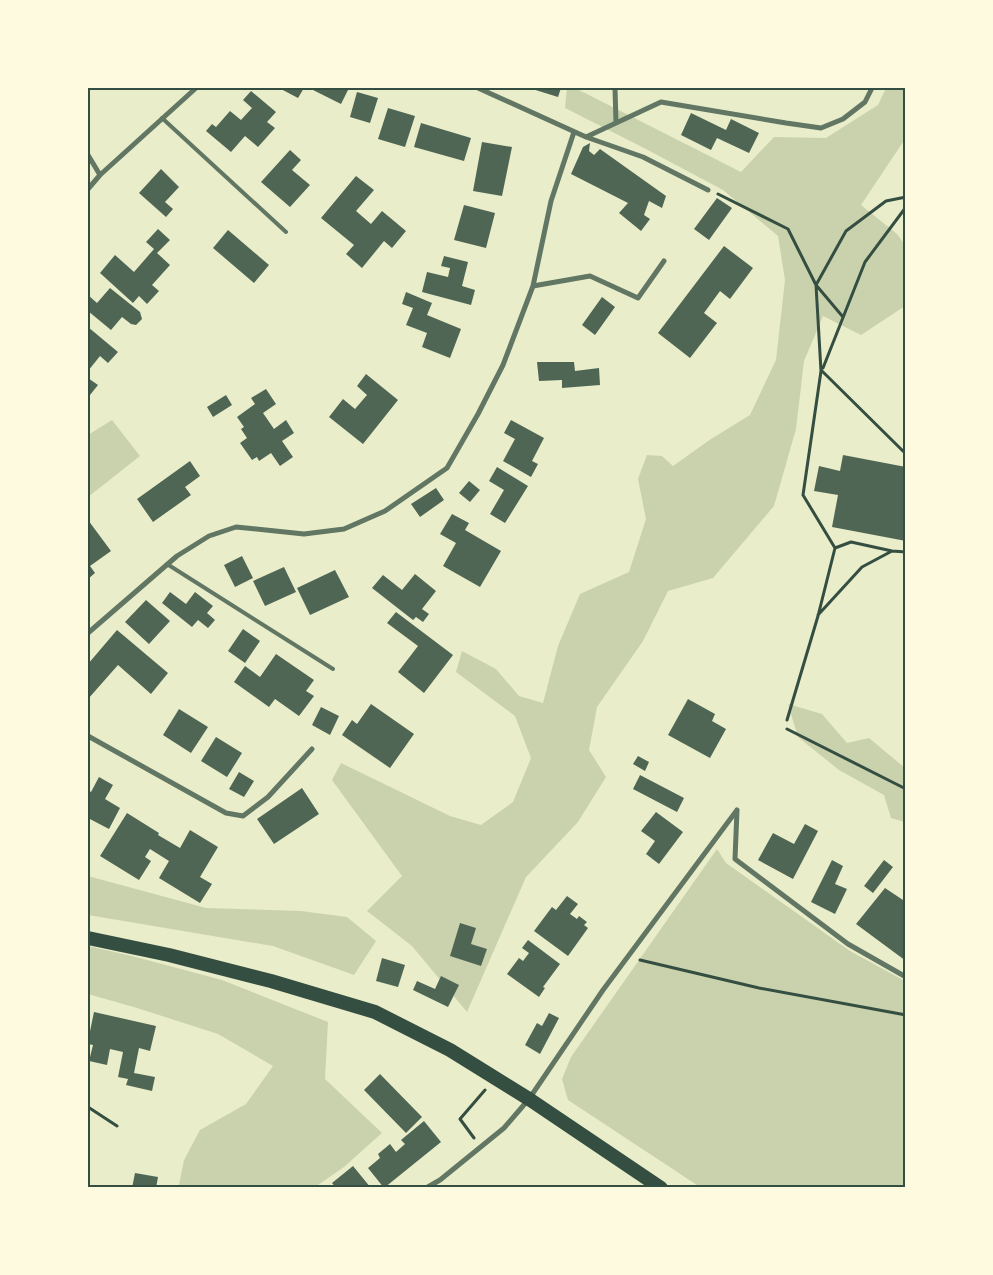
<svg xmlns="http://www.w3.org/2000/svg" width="993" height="1275" viewBox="0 0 993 1275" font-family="'Golos Text',sans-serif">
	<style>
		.green { fill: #cad2ad }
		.building { fill: #4f6655 }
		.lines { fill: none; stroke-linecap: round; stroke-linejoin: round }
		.path { stroke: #344e41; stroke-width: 3 }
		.service { stroke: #617663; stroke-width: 4 }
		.minor { stroke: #617663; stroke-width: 5 }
		.trunk { stroke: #344e41; stroke-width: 14 }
		.neatline { fill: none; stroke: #344e41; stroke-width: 2 }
	</style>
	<rect width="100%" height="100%" fill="#e9edc9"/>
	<path class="green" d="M567,88h8l166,84 33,-35 52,1 52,-33 8,-17h19v51l-44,66 36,29 8,11v61l-44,29 -38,-19 -19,45 -8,68 -22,77 -61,72 -45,13 -25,50 -46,66 -8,43 17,27 -28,45 -52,55 -59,135 -55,-66 -45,-35 35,-35 -70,-96 9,-17 109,53 31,9 32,-23 18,-44 -16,-42 -59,-44 6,-21 34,18 23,27 24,7 15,-57 22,-52 49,-22 17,-53 -8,-40 9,-24 15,1 11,10 38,-27 39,-24 26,-55 9,-80 -7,-44 -55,-46 -77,-41 -81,-41z
		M112,420l28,36 -52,41v-62z
		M788,704l34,10 25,29 22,-5 36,30v54l-14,-4 -7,-23 -45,-25 -41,-33z
		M717,849l9,14 124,88 55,30v206h-205l-132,-87 -6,-21 9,-22z
		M88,876l118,32 95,3 46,6 29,24 -22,34 -81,-29 -185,-31z
		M88,946l44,10 90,24 106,42 -3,57 57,54 -38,34 -29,20h-134l-2,-2 5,-25 16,-30 46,-26 27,-38 -55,-32 -81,-26 -49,-14z"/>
	<path class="building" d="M279,88h25l-6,10z
		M312,88h37l-8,16 -30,-15z
		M529,88h32l-3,9z
		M251,91l25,21 -9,10 8,6 -17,19 -13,-11 -14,16 -25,-21 6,-7 4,3 14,-16 11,9 11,-12 -9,-8z
		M357,92l21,6 -8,25 -20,-6z
		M388,108l27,8 -10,31 -27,-8z
		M691,113l35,17 5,-11 28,14 -10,20 -32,-15 -6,12 -30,-15z
		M421,123l50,15 -7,23 -50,-14z
		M482,142l30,5 -10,49 -29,-5z
		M590,143l-1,8 5,4 6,-6 66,47 -4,12 -13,-7 -5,14 6,4 -9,12 -22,-18 9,-10 -57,-29 12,-27z
		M290,150l11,10 -9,10 18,15 -20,22 -29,-25z
		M161,169l18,18 -14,15 8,7 -7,8 -27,-24z
		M356,176l18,14 -18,21 15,13 11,-13 24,20 -14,17 -8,-7 -22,27 -16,-14 8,-9 -33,-27z
		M717,198l15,10 -23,32 -15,-11z
		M464,205l31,8 -9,35 -32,-8z
		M158,229l12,11 -13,13 13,12 -18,20 7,6 -12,13 -8,-8 -6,7 -33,-30 15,-18 19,17 20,-23 -8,-7z
		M228,230l41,35 -15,18 -41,-35z
		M724,246l29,22 -23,31 -10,-8 -16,22 13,10 -27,35 -32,-25z
		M444,256l24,6 -6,24 13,4 -4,15 -49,-13 5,-20 21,5 2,-9 -9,-2z
		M110,288l30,24 2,7 -6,6 -5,-1 -9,-7 -11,13 -23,-19v-16l9,8z
		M406,292l26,11 -5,12 34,14 -11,29 -28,-11 5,-14 -21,-8 7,-17 -11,-4z
		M602,297l13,10 -20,28 -13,-10z
		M88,327l30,25 -10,11 -8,-7 -12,15z
		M537,362h37l1,9 24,-3 1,17 -38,3v-8l-23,1z
		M366,374l32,26 -35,44 -34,-27 14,-18 12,10 12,-14 -10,-9z
		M88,378l10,7 -8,10 -2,-2z
		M266,389l10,15 -13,9 11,16 12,-9 8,13 -12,8 11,16 -13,9 -9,-13 -12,8 -2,-4 -5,3 -12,-17 7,-5 -6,-9 3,-2 -7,-10 18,-13 -4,-6z
		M226,395l6,10 -19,12 -6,-10z
		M511,420l33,18 -12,23 6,3 -7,13 -28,-16 12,-22 -11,-6z
		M843,455l63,12v74l-74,-14 6,-32 -24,-4 5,-25 21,5z
		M190,461l10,15 -15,11 6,8 -38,27 -16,-23z
		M497,467l31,19 -23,37 -15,-9 14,-24 -15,-9z
		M469,481l11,9 -10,12 -11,-9z
		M436,488l8,12 -24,17 -9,-13z
		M452,514l17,9 -4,7 36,21 -21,36 -37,-21 13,-23 -16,-9z
		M88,520l23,31 -21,15 5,7 -7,6z
		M242,556l11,22 -18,9 -11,-22z
		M284,567l12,25 -31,14 -12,-25z
		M335,570l14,27 -39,18 -13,-27z
		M415,574l21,17 -14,18 7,5 -6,8 -7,-5 -3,3 -41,-32 11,-13 19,15z
		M170,592l16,12 9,-12 18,14 -6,7 8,7 -7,8 -10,-8 -6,7 -30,-24z
		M146,600l24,21 -21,23 -24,-22z
		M396,612l57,43 -29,38 -26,-21 20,-26 -31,-23z
		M243,629l17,12 -15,22 -17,-12z
		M117,630l51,43 -17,21 -33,-29 -30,34v-35z
		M276,654l38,26 -8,11 8,5 -15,20 -24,-17 -6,8 -35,-25 11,-16 15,11z
		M688,699l27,15 -3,7 14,8 -16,29 -42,-23z
		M371,704l43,30 -24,34 -48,-33 10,-15 5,4z
		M321,707l18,9 -9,19 -18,-10z
		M179,709l29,18 -17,26 -28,-18z
		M216,737l26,16 -15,24 -26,-16z
		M638,756l11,6 -4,9 -12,-7z
		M239,772l15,9 -10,16 -15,-8z
		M640,775l44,23 -7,14 -44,-23z
		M99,777l14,8 -8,14 15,9 -11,21 -21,-11v-28l3,2z
		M302,788l17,26 -45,30 -17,-25z
		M656,812l27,20 -24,32 -13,-10 9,-13 -14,-10z
		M127,813l32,20 -1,2 22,13 10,-18 28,17 -18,30 12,7 -12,19 -41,-25 10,-17 -19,-12 -5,8 6,4 -12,19 -39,-24z
		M805,824l13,7 -25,48 -35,-19 15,-27 21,11z
		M832,860l11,6 -8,18 12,5 -12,25 -24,-12z
		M884,860l9,7 -20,26 -9,-7z
		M885,888l21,14v59l-50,-37z
		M567,896l11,8 -8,10 7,5 2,-3 8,6 -3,3 4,3 -20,28 -34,-25 18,-24 4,3z
		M460,923l16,5 -5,16 16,5 -6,17 -31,-10z
		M528,940l32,24 -17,23 2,1 -6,9 -32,-23 12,-16 4,3 6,-8 -7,-5z
		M382,958l23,7 -7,22 -22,-6z
		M441,976l18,9 -11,22 -35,-17 4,-9 18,8z
		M94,1012l62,14 -6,25 -11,-3 -5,25 21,4 -3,14 -26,-6 2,-6 -10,-2 5,-25 -13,-3 -3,16 -18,-4 4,-16 -5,-1v-3z
		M549,1013l10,5 -19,36 -15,-9 12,-22 5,3z
		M380,1074l42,43 -16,16 -42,-43z
		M424,1121l17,21 -57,46 -16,-20 12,-10 -2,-4 12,-10 6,8 9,-8 -4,-4z
		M353,1166l18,22h-35l-4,-5z
		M135,1173l23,4 -2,11h-24z"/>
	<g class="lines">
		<path class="path" d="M718,194l70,35 28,56 27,32
			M823,368l42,-106 41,-55
			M822,371l84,83
			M835,548l-32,-53 18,-124 -5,-86 30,-54 40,-30 20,-4
			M818,615l44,-48 30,-16
			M787,720l31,-104 17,-68 16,-6 41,9 14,1
			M787,729l119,60
			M640,960l119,28 147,27
			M88,1107l29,19
			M474,1138l-14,-19 25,-29"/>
		<path class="service" d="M162,118l124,114
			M167,564l166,105"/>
		<path class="minor" d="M478,88l108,49 57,20 65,33
			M615,88l1,35
			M586,137l75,-35 125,21 35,5 22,-9 22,-17 7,-14
			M88,155l12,20
			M88,189l12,-14 96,-87
			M533,286l57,-10 48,22 26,-37
			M88,633l89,-77 32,-20 27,-9 68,7 40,-5 41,-18 62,-43 31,-54 25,-49 30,-79 18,-85 23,-69
			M88,736l138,77 17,3 25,-19 44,-48
			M737,810l-2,49 113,85 58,33
			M426,1188l14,-8 64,-52 25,-29 74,-109 134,-180"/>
		<path class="trunk" d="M88,938l81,17 102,26 104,31 75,38 79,49 132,89"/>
	</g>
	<rect width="993" height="1275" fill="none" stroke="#fefae0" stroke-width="178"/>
	<rect x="89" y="89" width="815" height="1097" class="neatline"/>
</svg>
